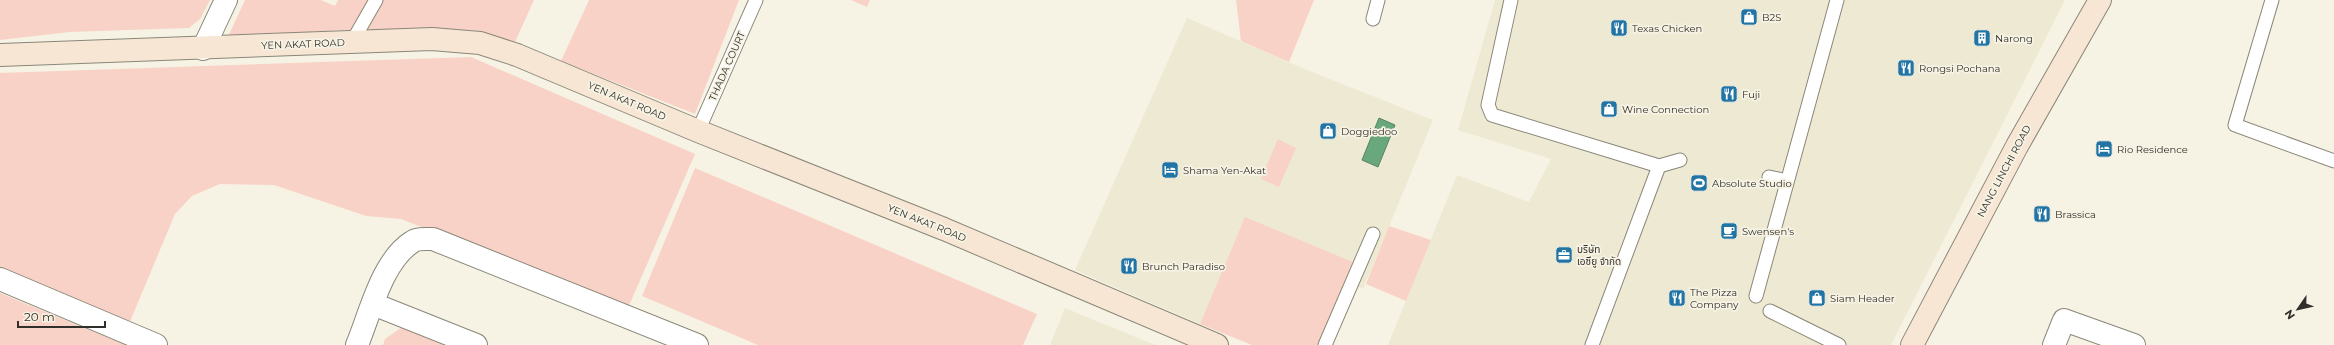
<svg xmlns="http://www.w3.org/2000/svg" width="2334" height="345" viewBox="0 0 2334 345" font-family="Montserrat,'Noto Sans Thai',sans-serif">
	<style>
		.built { fill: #eee9d3 }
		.green { fill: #f9d2c7 }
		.water { fill: #69a77d; stroke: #588364 }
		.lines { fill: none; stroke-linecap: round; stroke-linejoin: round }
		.lane-casing { stroke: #8a8779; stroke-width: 15 }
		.street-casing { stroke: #8a8779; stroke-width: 24 }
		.secondary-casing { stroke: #8a8779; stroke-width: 24 }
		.lane { stroke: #fff; stroke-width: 13 }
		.street { stroke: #fff; stroke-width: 22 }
		.secondary { stroke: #f7e6d4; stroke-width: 22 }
		.labels { text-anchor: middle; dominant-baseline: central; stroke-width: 3.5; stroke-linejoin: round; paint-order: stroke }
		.poi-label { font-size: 10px; fill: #312f2a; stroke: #f7f3e4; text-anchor: start }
		.street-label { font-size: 10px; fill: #312f2a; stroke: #f7f3e4 }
	</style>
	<rect width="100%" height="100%" fill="#f7f3e4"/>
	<path class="built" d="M1495,0h570l-174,345h-503l69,-170 72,27 22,-43 -93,-29z
		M1187,18l120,52 126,50 -70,169 -124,-57 -39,92 -125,-54z
		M1065,308l90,37h-105z"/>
	<path class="green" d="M0,0h210l-10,19 -11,9 -119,4 -70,8z
		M245,0h76l14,6 3,-6h196l-19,42 -45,-12h-130l-113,9z
		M589,0h150l-44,114 -134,-53z
		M851,0h19l-3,7z
		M1236,0h78l-25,62 -48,-21z
		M471,57l224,97 -67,154 -227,-89 -35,-3 -92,-31 -54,-1 -28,12 -17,18 -46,110 -129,-52v-199z
		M1278,139l18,9 -17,39 -18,-8z
		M695,168l342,146 -14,31h-265l-116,-49z
		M1245,217l110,46 -34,82h-69l-52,-21z
		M1389,226l42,14 -25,61 -40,-17z
		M0,293l125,52h-125z
		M402,327l44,18h-63l2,-6z"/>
	<path class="water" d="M1379,118l16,7 -17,42 -16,-7z"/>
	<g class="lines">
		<defs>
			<path id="lane" d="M1511,0l-23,105 4,10 167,51 21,-6
				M2272,0l-37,125 99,36
				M1373,19l5,-19
				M352,42l24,-42
				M698,131l58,-131
				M1769,177l18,4
				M1756,296l81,-296
				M1770,311l69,34
				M1325,345l48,-111
				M1592,345l67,-179"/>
			<path id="street" d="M203,49l23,-49
				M0,279l156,66
				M373,304l103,41
				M357,345c13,-31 25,-84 55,-103 5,-4 15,-3 21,-3l264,106
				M2054,345l10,-25 70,25"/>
			<path id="secondary" d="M0,55l432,-16 48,4 37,12 181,76 246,98 273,116
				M1912,345l105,-199 83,-146"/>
		</defs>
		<use href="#lane" class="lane-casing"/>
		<use href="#street" class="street-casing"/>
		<use href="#secondary" class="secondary-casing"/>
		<use href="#lane" class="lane"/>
		<use href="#street" class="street"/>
		<use href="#secondary" class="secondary"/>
	</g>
	<defs>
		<symbol id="shop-square" viewBox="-11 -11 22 22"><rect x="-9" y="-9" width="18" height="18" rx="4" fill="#2274a5" stroke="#f7f3e4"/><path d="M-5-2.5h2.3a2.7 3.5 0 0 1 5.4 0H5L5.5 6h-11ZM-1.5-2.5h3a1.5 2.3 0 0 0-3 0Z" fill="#fff"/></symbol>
		<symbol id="restaurant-square" viewBox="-11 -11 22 22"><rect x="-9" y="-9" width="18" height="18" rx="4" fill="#2274a5" stroke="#f7f3e4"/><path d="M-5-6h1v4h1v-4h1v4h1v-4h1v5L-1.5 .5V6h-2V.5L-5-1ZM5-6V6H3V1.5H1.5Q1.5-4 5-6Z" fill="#fff"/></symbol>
		<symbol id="building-square" viewBox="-11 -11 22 22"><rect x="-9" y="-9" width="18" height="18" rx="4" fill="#2274a5" stroke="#f7f3e4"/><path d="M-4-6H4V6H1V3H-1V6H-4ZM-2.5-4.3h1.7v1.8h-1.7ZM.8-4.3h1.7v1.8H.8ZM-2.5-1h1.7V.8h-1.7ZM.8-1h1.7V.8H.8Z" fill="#fff"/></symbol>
		<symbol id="hotel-square" viewBox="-11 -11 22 22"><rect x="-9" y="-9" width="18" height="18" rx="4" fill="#2274a5" stroke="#f7f3e4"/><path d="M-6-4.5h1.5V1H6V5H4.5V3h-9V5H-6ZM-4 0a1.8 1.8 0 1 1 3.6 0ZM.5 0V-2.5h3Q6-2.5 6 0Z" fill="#fff"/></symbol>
		<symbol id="stadium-square" viewBox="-11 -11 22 22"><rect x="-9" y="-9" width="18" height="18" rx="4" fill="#2274a5" stroke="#f7f3e4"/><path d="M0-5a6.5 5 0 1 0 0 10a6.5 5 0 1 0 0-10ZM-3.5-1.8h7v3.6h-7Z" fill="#fff"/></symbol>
		<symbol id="cafe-square" viewBox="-11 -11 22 22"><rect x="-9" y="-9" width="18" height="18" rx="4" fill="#2274a5" stroke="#f7f3e4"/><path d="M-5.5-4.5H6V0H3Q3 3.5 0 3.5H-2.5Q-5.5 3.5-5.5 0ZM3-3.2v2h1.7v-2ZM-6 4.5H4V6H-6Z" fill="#fff"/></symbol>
		<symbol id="office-square" viewBox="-11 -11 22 22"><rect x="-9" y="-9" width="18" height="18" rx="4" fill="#2274a5" stroke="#f7f3e4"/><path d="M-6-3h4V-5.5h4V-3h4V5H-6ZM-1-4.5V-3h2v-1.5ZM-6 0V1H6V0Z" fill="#fff"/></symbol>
	</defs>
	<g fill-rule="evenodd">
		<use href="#shop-square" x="1739" y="7" width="20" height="20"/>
		<use href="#restaurant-square" x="1609" y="18" width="20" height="20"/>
		<use href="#building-square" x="1972" y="28" width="20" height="20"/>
		<use href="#restaurant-square" x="1896" y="58" width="20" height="20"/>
		<use href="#restaurant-square" x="1719" y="84" width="20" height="20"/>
		<use href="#shop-square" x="1599" y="99" width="20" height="20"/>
		<use href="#shop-square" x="1318" y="121" width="20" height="20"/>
		<use href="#hotel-square" x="2094" y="139" width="20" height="20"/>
		<use href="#hotel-square" x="1160" y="160" width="20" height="20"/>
		<use href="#stadium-square" x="1689" y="173" width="20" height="20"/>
		<use href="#restaurant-square" x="2032" y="204" width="20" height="20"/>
		<use href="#cafe-square" x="1719" y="221" width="20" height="20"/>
		<use href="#office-square" x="1554" y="245" width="20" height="20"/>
		<use href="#restaurant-square" x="1119" y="256" width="20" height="20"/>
		<use href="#restaurant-square" x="1667" y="288" width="20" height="20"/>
		<use href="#shop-square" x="1807" y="288" width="20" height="20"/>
	</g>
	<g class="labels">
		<g class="poi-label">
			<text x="1762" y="17">B2S</text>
			<text x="1632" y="28">Texas Chicken</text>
			<text x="1995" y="38">Narong</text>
			<text x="1919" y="68">Rongsi Pochana</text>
			<text x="1742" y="94">Fuji</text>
			<text x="1622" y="109">Wine Connection</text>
			<text x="1341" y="131">Doggiedoo</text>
			<text x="2117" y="149">Rio Residence</text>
			<text x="1183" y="170">Shama Yen-Akat</text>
			<text x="1712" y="183">Absolute Studio</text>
			<text x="2055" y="214">Brassica</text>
			<text x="1742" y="231">Swensen's</text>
			<text x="1577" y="249">บริษัท<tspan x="1577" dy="12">เอซียู จำกัด</tspan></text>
			<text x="1142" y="266">Brunch Paradiso</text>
			<text x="1690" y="292">The Pizza<tspan x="1690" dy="12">Company</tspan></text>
			<text x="1830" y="298">Siam Header</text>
		</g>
		<g class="street-label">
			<text transform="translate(303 44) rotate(-2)">YEN AKAT ROAD</text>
			<text transform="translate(727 66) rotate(-66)">THADA COURT</text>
			<text transform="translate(627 101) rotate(23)">YEN AKAT ROAD</text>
			<text transform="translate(2004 171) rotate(-62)">NANG LINCHI ROAD</text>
			<text transform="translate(927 223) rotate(22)">YEN AKAT ROAD</text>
		</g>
	</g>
	<g transform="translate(2298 309) rotate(236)" stroke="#f7f3e4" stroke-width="3" paint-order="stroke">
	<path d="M0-3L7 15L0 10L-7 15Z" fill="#312f2a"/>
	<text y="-6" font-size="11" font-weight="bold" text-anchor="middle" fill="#312f2a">N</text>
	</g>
	<path d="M18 321v6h87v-6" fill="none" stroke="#312f2a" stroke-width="2"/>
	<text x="24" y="321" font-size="12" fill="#312f2a" stroke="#f7f3e4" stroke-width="3" paint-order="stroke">20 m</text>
</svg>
